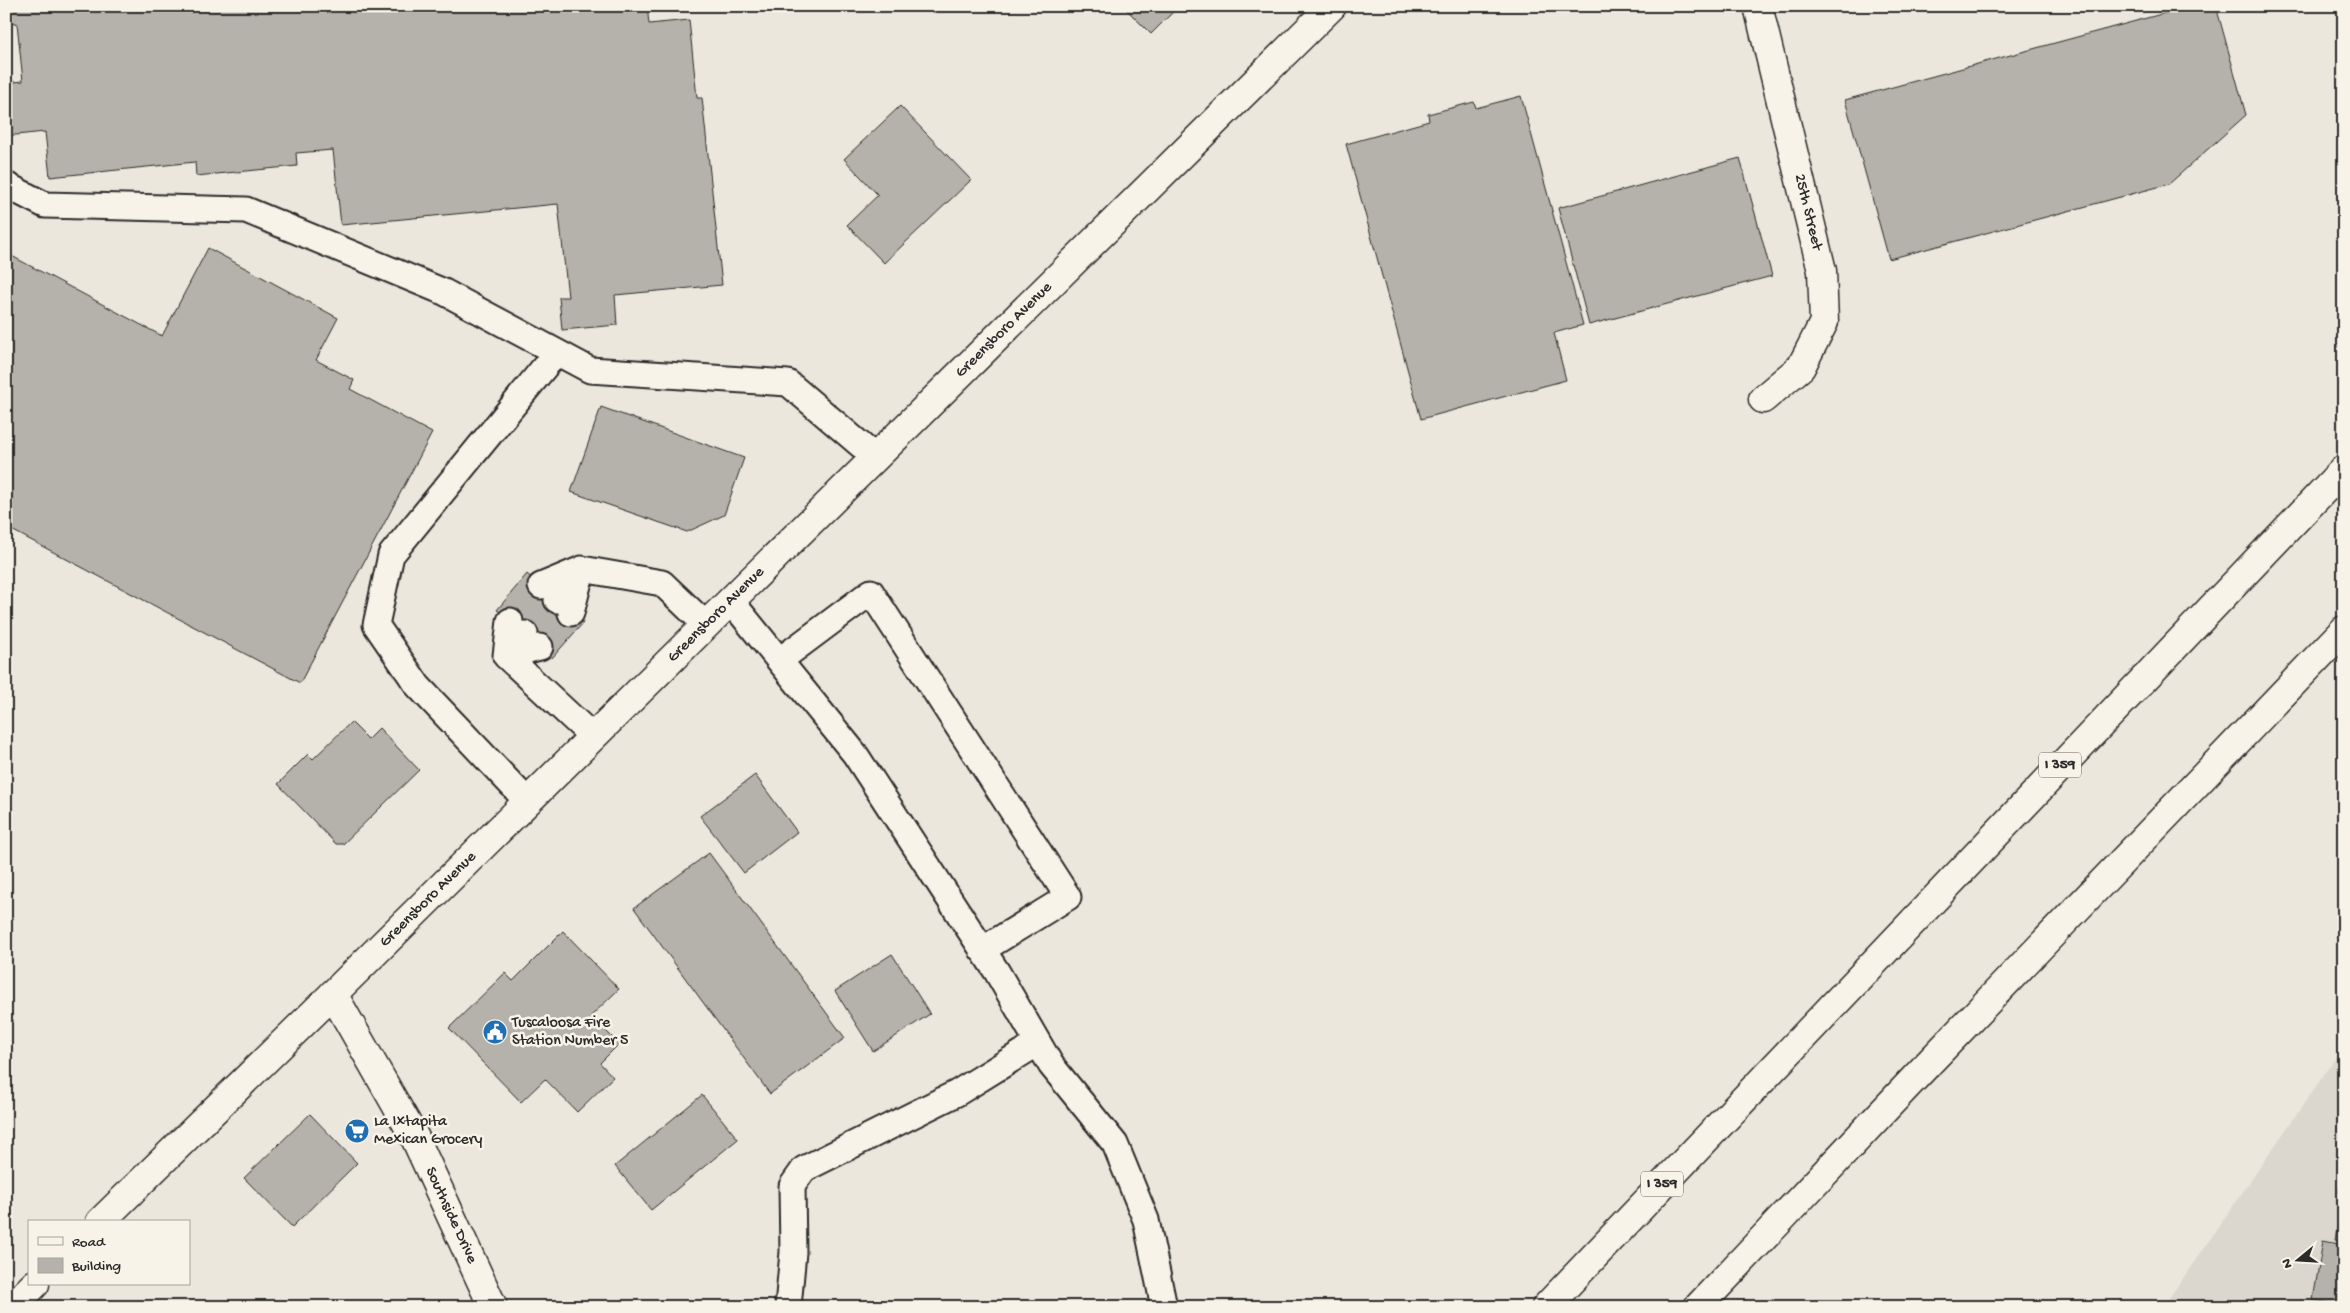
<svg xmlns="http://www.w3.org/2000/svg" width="2350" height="1313" viewBox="0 0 2350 1313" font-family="'Gochi Hand',sans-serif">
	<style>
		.built { fill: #dbd7ce }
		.building { fill: #b5b2ab; stroke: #2b2b2b }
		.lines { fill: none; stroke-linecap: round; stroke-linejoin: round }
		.lane-casing { stroke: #2b2b2b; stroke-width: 29 }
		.street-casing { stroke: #2b2b2b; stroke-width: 31 }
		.secondary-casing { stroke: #2b2b2b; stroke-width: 31 }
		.highway-casing { stroke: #2b2b2b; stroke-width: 31 }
		.lane { stroke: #f7f3e8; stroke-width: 25 }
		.street { stroke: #f7f3e8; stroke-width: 28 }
		.secondary { stroke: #f7f3e8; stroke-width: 28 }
		.highway { stroke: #f7f3e8; stroke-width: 28 }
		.labels { text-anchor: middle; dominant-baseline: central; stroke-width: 5; stroke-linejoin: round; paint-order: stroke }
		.shield { fill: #f7f3e8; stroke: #686764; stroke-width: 1 }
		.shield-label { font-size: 15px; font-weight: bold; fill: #2b2b2b }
		.street-label { font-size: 16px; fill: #2b2b2b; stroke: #f7f3e8 }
		.poi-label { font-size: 16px; fill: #2b2b2b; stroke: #f7f3e8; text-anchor: start }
	</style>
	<rect width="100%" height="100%" fill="#ebe7dd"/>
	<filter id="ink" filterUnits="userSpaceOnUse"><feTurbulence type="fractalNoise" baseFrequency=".02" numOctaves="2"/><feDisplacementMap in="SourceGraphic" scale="10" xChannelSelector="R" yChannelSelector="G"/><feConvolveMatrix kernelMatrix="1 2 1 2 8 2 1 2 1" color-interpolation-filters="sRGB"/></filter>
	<g filter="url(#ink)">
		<path class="built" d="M2344,1048v259h-181l176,-254z"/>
		<path class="building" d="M6,6h641l2,18 40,-4 8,78h5l20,187 -107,10 2,30 -55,5 -3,-33h9l-10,-93 -217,21 -8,-75 -37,3 1,13 -101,10 -1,-14 -145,15 -5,-45 -39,4v-53l17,-2 -6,-58 -11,1z
			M1123,6h56l-28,28z
			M2191,6h25l30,109 -77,69 -280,75 -44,-159z
			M1521,96l62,229 -29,8 12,47 -145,39 -75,-275 83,-23 -1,-7 46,-12 2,6z
			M900,106l71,74 -87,83 -37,-38 31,-30 -34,-36z
			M1740,158l32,118 -183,49 -31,-117z
			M208,248l130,70 -22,42 38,20 -4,9 82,44 -132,250 -294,-156v-274l156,83z
			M601,407l143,51 -20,57 -37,17 -116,-40z
			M527,574l56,49 -31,35 -55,-48z
			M351,722l17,17 11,-11 40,42 -76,74h-7l-58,-60 30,-30 5,5z
			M755,775l42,57 -53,41 -44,-57z
			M709,853l136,185 -75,56 -136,-186z
			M563,931l56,58 -28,27 28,28 -19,19 13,14 -36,35 -32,-33 -24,23 -72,-74 56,-55 8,8z
			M892,954l38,60 -57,37 -38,-60z
			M702,1095l36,44 -87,71 -36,-44z
			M310,1114l47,49 -65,64 -48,-49z
			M2344,1171v22l-5,-1z
			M2343,1199l1,1v42l-9,-2z
			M2323,1241l21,4v60l-31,-5z"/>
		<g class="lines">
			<defs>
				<path id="lane" d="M6,185l39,20 201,5 198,82 146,78 198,13 88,75
					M541,586l41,-17 80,14 44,42
					M557,600l25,-31 -11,44
					M731,601l124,153 142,218 54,93 64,79 31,76 18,87
					M510,621l-4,35 34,-9
					M525,634l-19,22 87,81
					M780,660l91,-68 197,305 -86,53
					M528,802l-110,-116 -42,-61 15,-70 165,-202
					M788,1307l5,-55 -1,-66 12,-17 153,-76 81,-50"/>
				<g id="street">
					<path id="s1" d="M1758,6l64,265 2,51 -23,45 -38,32"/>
					<path id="s2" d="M333,994l82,144 78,169"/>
				</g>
				<g id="secondary">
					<path id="s3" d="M100,1222l233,-228 999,-988"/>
					<path d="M12,1307l23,-23"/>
				</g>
				<path id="highway" d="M1546,1307l798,-838
					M1698,1307l227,-240 419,-437"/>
			</defs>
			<use href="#lane" class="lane-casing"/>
			<use href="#street" class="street-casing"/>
			<use href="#secondary" class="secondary-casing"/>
			<use href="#highway" class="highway-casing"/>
			<use href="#lane" class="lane"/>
			<use href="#street" class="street"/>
			<use href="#secondary" class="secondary"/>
			<use href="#highway" class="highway"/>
		</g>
	</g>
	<defs>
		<symbol id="civic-disc" viewBox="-11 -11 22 22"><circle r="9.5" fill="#1f6fb2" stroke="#f7f3e8"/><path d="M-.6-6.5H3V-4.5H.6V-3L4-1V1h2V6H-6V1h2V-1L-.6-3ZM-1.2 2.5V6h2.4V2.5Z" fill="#fff"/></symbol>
		<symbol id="supermarket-disc" viewBox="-11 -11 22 22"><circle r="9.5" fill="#1f6fb2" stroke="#f7f3e8"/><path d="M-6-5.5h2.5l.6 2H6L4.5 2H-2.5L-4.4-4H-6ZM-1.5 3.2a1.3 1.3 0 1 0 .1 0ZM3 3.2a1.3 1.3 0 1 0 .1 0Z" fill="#fff"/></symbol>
	</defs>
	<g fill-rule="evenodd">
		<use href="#civic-disc" x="481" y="1018" width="28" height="28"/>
		<use href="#supermarket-disc" x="343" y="1117" width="28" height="28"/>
	</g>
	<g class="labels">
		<g class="shield">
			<rect x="2039" y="752.5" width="42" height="25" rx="4"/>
			<rect x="1641" y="1171.5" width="42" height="25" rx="4"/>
		</g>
		<g class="shield-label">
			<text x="2060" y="765">I 359</text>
			<text x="1662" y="1184">I 359</text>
		</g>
		<g class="street-label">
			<text stroke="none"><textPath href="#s1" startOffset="212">25th Street</textPath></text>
			<text stroke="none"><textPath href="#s3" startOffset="1270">Greensboro Avenue</textPath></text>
			<text stroke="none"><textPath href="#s3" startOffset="865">Greensboro Avenue</textPath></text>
			<text stroke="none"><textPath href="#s3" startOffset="460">Greensboro Avenue</textPath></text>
			<text stroke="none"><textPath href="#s2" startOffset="251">Southside Drive</textPath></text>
		</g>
		<g class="poi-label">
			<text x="512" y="1023">Tuscaloosa Fire<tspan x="512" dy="18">Station Number 5</tspan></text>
			<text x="374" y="1122">La Ixtapita<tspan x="374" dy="18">Mexican Grocery</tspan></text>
		</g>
	</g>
	<rect width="2350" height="1313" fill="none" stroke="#f7f3e8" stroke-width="25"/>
	<rect x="12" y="12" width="2325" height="1288" fill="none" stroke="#2b2b2b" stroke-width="2" filter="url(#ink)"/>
	<rect x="28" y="1220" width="162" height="65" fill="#f7f3e8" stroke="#a5a39c"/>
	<rect x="38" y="1237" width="25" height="8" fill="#f7f3e8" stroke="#a5a39c"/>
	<text x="72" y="1246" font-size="15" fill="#2b2b2b">Road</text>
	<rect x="38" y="1258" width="25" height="15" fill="#b5b2ab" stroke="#a5a39c"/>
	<text x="72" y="1270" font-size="15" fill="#2b2b2b">Building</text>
	<g transform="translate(2298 1260) rotate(252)" stroke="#f7f3e8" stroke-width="4" paint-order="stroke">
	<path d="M0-4L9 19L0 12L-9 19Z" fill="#2b2b2b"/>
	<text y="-8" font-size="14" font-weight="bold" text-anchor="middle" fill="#2b2b2b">N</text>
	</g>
</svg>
